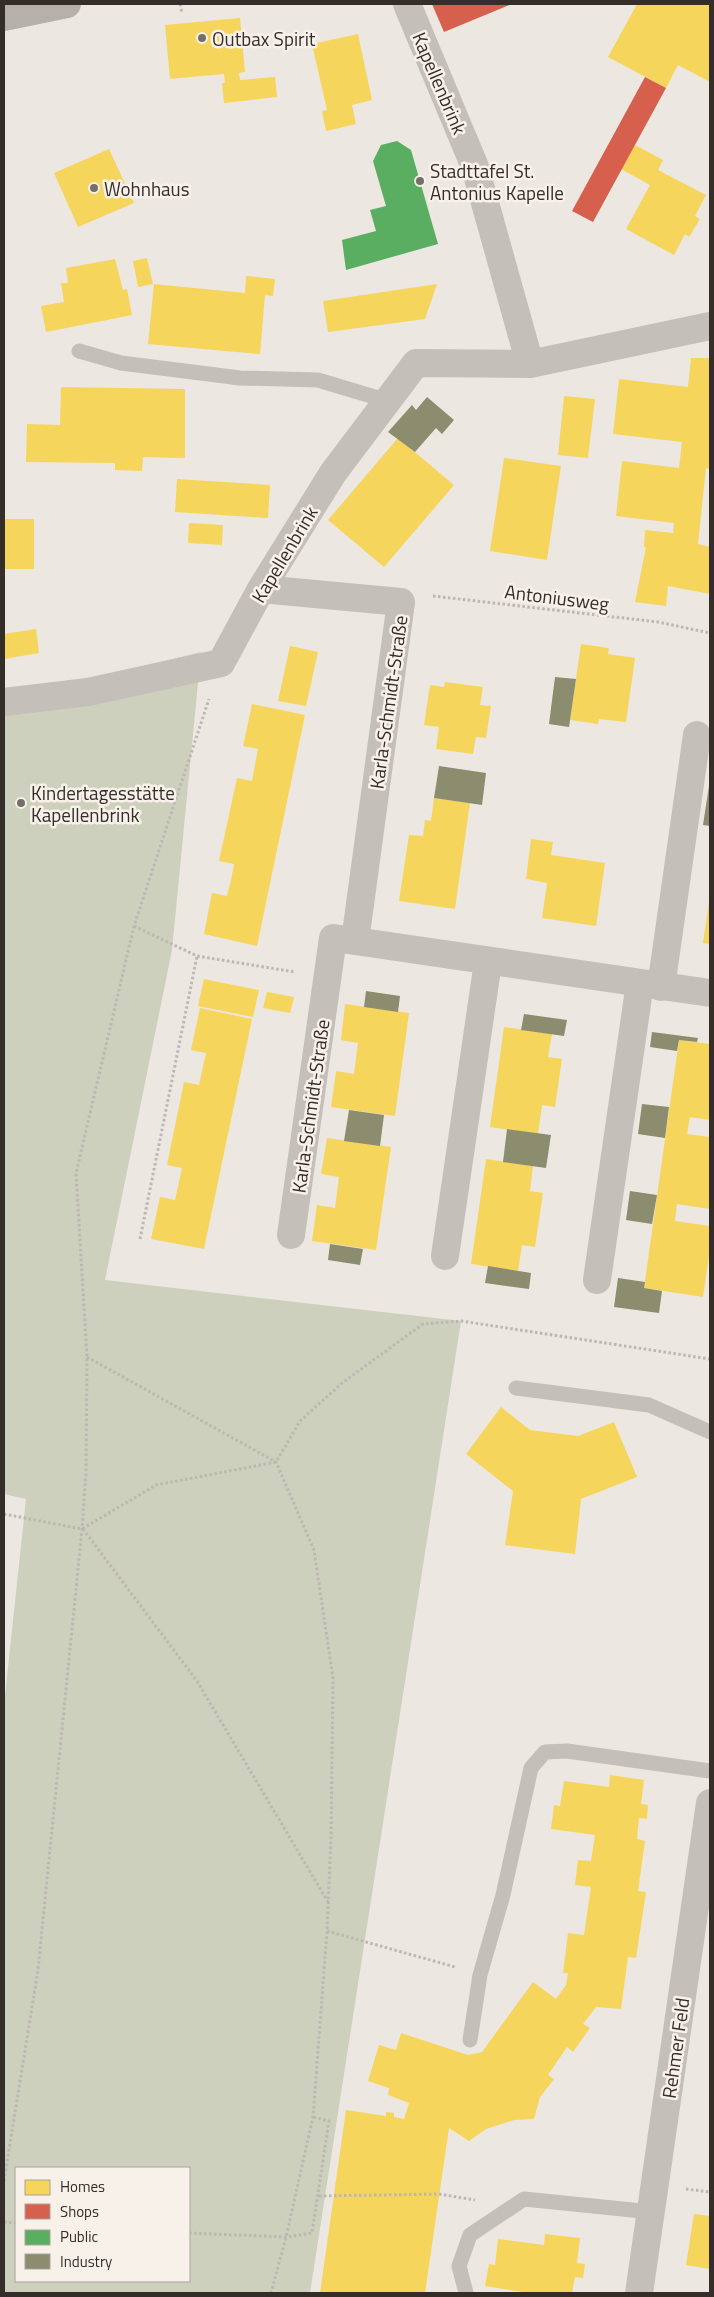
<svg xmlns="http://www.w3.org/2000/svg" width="714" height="2297" viewBox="0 0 714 2297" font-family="'Titillium Web',sans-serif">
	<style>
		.green { fill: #cdd0bc; fill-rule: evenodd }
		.homes { fill: #f6d55c }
		.shops { fill: #d6604d }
		.public { fill: #5aae61 }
		.industry { fill: #8c8c6e }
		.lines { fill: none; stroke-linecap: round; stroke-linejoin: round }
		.path { stroke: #bdb7b3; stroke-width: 3; stroke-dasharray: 2.5 2.5; stroke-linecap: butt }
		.lane { stroke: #c5bfba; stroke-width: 15 }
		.street { stroke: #c5bfba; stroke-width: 28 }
		.secondary { stroke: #b6b0ab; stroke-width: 28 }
		.poi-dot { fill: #756e69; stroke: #f8f1e9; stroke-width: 2 }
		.labels { text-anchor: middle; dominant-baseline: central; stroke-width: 5; stroke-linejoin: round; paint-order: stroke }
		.poi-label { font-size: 19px; fill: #352d29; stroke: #f8f1e9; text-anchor: start }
		.street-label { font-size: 19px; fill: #352d29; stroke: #f8f1e9 }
	</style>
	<rect width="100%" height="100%" fill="#ece7e1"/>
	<path class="green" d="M201,652l-29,298 -67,330 356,41 -151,972h-306v-588l22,-206 -22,-5v-805l95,-12zM16,2168h173v113h-173z"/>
	<path class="homes" d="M637,4h73v78l-32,-17 -12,23 -58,-31z
		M240,18l5,54 -6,1 1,7 35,-3 2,20 -53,6 -2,-20h3l-1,-9 -54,5 -5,-54z
		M358,34l14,66 -20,5 4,19 -30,7 -4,-20 5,-1 -15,-66z
		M635,145l28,15 -5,10 48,25 -11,21 5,3 -11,18 -4,-3 -11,21 -48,-26 24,-44 -29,-16z
		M109,149l25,54 -56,24 -24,-54z
		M147,258l6,26 -15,3 -5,-26z
		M115,259l8,31 4,-1 5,26 -86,17 -5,-26 23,-4 -3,-19h7l-2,-15z
		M246,276l29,3 -2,17 -8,-1 -5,59 -112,-10 6,-60 91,9z
		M437,284l-12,35 -97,13 -5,-31z
		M691,358h19v111l-4,-1 -8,76 12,3v47l-42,-8 -2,20 -31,-4 11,-55h-2l1,-17 28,3 1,-10 -58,-7 6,-55 57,7 3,-26 -69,-8 6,-55 69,8z
		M61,387l124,2v69l-42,-1 -1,14 -27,-1v-7l-89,-1 1,-38 33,1z
		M564,396l31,3 -7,59 -30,-3z
		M398,438l56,47 -70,82 -56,-47z
		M504,458l57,8 -14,94 -57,-9z
		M177,479l93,6 -2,33 -93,-6z
		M4,519h30v50h-30z
		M189,523l34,2 -1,20 -34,-2z
		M36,629l3,24 -35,6v-25z
		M581,644l28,4 -1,6 27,4 -9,64 -27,-3 -1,5 -28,-4z
		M290,646l28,6 -12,54 -28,-5z
		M445,682l38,5 -3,18 11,1 -5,32 -10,-1 -3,17 -37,-5 3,-22 -15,-2 6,-40 14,2z
		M252,704l53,11 -48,231 -53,-12 8,-41 15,3 4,-16 3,-16 -15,-3 18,-83 15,3 6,-32 -15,-3z
		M434,798l36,5 -15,106 -56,-8 10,-66 14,1 2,-16 6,1z
		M531,839l22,3 -2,13 54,8 -9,63 -54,-8 5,-35 -21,-4z
		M709,902h1v42l-7,-1z
		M204,979l55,11 -6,27 -55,-11z
		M267,992l27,5 -4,16 -27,-5z
		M345,1004l64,9 -14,103 -64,-9 5,-36 18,3 4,-31 -17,-3z
		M200,1008l52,11 -48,230 -53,-10 9,-42 15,3 7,-32 -15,-3 17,-83 15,3 7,-32 -15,-3z
		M504,1027l48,7 -4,23 14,2 -7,48 -13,-2 -4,29 -48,-7z
		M679,1040l31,4v76l-20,-3 -3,17 23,3v72l-33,-5 -2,17 35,5v23l-7,48 -59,-9z
		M327,1138l64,9 -15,103 -64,-9 5,-36 18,3 2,-16 2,-15 -18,-3z
		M486,1159l47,7 -3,25 13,2 -8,54 -13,-2 -4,26 -47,-7z
		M501,1407l29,23 48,6 36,-14 23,55 -56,22 -6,55 -70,-9 8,-54 -47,-37z
		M610,1775l34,5 -3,24 7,1 -1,14 -8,-1 -2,21 8,2 -7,50 8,1 -10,66 -8,-1 -7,52 -25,-2 -13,17 7,4 -17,24 -6,-5 -19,28 6,4 -14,18 -6,22 -20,1 -28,9 -17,12 -20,-13 -24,165h-105l26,-183 40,6v-4l8,1v4l10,2 5,-16 -21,-8 1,-7 -21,-7 11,-36 17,5 5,-17 67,22 14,-3 51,-70 23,17 10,-14 2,-12h-5l5,-40 16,2 7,-48 -16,-2 3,-25 13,1 4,-26 -44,-6 3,-24 6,1 4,-25 45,6z
		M694,2214l16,2v53l-24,-4z
		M545,2234l35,4 -3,25 8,1 -2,14 -8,-1 -3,16h-43l-44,-7 4,-22 6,1 3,-26 46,6z"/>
	<path class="shops" d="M432,4h80l-68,28z
		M645,77l21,11 -73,134 -21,-11z"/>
	<path class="public" d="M397,141l14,9 27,94 -92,26 -4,-30 34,-9 -6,-21 16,-4 -13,-45 8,-16z"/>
	<path class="industry" d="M427,397l27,23 -12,14 -6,-6 -21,24 -27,-20 24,-27 4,5z
		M555,677l21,2 -7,48 -20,-3z
		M439,766l47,7 -4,32 -48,-7z
		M709,786h1v40l-7,-1z
		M366,991l34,5 -2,16 -34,-5z
		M524,1014l43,6 -3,16 -43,-6z
		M652,1032l46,6 -1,4 -18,-2 -2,11 -27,-4z
		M642,1104l27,3 -4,31 -27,-4z
		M349,1110l35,5 -4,31 -36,-5z
		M507,1129l44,6 -5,33 -43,-6z
		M630,1191l27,4 -5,29 -26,-4z
		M330,1244l33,5 -3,16 -32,-5z
		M488,1266l43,7 -2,16 -44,-6z
		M618,1278l27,4 -1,6 18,3 -3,22 -45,-6z"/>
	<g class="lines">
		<path class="path" d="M180,4l2,9
			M433,596l225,26 52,11
			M134,926l63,30 98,16
			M140,1239l57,-283
			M87,1357l189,105 38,88 19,128 -2,159 -4,94 -14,186 -27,120 -15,56
			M4,1514l78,15 74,-44 120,-23 24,-41 42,-38 81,-59 38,-3 249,38
			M83,1529l114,152 131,221
			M327,1931l128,36
			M4,2181l34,-211 44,-441 4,-58 1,-114 -11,-184 58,-247 75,-227
			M686,2189l24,3
			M319,2196l120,-2 36,6
			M4,2222l12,1
			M189,2233l97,4 26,-4 17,-112 -16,-4"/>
		<path class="lane" d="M79,351l42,12 119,15 78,2 70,21
			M516,1388l133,17 61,27
			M470,2040l10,-65 23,-80 28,-127 14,-16 22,-1 143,20
			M466,2293l-7,-27 11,-31 54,-36 128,13"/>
		<path class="street" d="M407,4l68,163 55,197
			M261,589l140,13 -46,339 355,52
			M4,702l84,-10 133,-29 40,-74 72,-116 83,-110 114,1 180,-38
			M661,987l36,-252
			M291,1235l42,-297 22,3
			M445,1256l43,-294
			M597,1280l43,-297
			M639,2293l71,-490"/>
		<path class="secondary" d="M4,17l63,-13"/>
	</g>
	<g class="poi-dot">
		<circle cx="202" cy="38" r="5"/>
		<circle cx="420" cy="181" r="5"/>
		<circle cx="94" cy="188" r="5"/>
		<circle cx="21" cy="803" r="5"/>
	</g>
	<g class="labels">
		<g class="poi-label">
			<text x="212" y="38">Outbax Spirit</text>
			<text x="430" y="170">Stadttafel St.<tspan x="430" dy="22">Antonius Kapelle</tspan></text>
			<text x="104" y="188">Wohnhaus</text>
			<text x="31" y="792">Kindertagesstätte<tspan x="31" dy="22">Kapellenbrink</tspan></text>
		</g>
		<g class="street-label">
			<text transform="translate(440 83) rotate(67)">Kapellenbrink</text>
			<text transform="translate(284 554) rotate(-59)">Kapellenbrink</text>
			<text transform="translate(557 597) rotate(7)">Antoniusweg</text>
			<text transform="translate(388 702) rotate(-82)">Karla-Schmidt-Straße</text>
			<text transform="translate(310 1106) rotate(-82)">Karla-Schmidt-Straße</text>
			<text transform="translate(675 2048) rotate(-82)">Rehmer Feld</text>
		</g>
	</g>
	<rect width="714" height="2297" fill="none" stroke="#352d29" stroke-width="10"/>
	<rect x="15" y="2167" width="175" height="115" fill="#f8f1e9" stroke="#aaa39c"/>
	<rect x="25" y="2180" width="25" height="15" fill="#f6d55c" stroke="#aaa39c"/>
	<text x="60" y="2192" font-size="15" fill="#352d29">Homes</text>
	<rect x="25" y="2204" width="25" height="15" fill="#d6604d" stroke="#aaa39c"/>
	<text x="60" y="2217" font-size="15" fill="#352d29">Shops</text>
	<rect x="25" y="2230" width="25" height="15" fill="#5aae61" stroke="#aaa39c"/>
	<text x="60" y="2242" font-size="15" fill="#352d29">Public</text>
	<rect x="25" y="2254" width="25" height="15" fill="#8c8c6e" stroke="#aaa39c"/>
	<text x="60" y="2267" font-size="15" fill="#352d29">Industry</text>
</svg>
